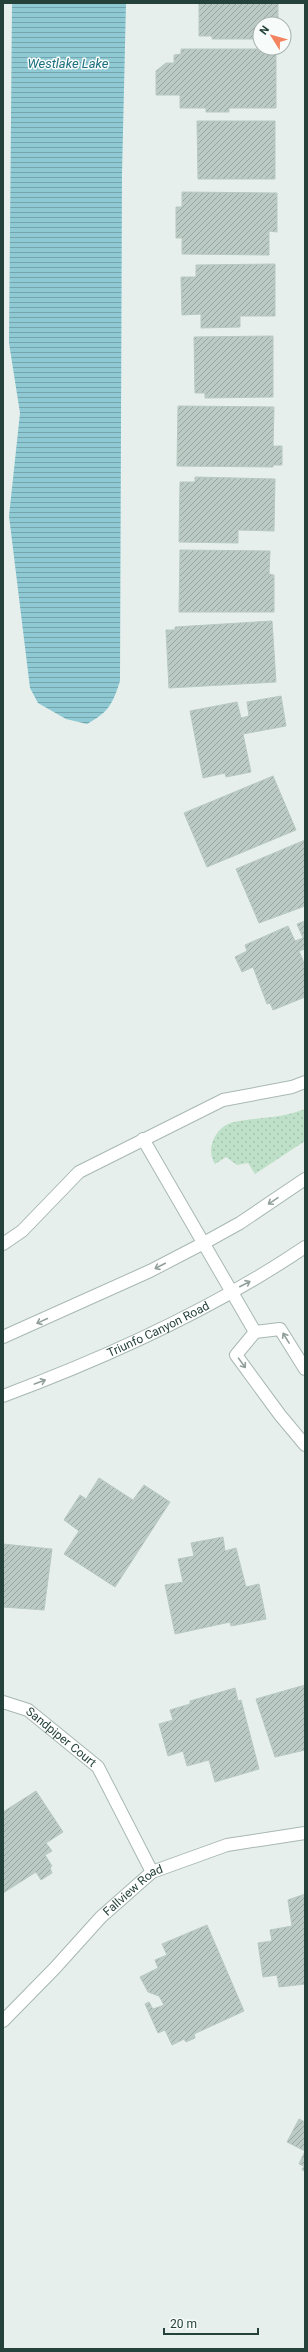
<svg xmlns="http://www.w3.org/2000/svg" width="308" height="2352" viewBox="0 0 308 2352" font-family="Roboto,sans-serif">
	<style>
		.grass { fill: url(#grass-dots) }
		.water { fill: url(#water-rules) }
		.building { fill: url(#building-hatch); stroke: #b8c9c2 }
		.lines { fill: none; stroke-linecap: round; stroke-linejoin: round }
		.minor-casing { stroke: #a8b8b2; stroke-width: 14 }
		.tertiary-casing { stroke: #a8b8b2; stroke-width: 14 }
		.minor { stroke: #fff; stroke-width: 12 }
		.tertiary { stroke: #fff; stroke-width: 12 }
		.oneway { stroke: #92a09c }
		.labels { text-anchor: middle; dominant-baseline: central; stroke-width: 3; stroke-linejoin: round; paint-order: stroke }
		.street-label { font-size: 12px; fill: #24423a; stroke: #f7fbf9 }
		.water-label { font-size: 13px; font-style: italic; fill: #1c6f80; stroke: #f7fbf9 }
	</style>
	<defs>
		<pattern id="grass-dots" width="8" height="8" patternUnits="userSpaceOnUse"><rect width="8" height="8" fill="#bfe0c8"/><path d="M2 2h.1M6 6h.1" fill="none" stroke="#a4c1ad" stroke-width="1.8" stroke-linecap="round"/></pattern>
		<pattern id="water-rules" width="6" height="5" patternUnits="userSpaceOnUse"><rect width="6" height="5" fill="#8ec9d4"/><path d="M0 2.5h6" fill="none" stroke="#74a5ad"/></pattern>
		<pattern id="building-hatch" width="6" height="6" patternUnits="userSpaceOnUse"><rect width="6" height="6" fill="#bbcac4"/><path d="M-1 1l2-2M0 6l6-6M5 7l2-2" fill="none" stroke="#98a6a0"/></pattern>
	</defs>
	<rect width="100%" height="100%" fill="#e6efeb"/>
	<path class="grass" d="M305,1109v32l-50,33 -7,-11 -11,2 -11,-8 -11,7c-8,-12 -3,-28 8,-37 11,-9 46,-8 61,-12 7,-1 14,-4 21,-6z"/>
	<path class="water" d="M12,3h114l-4,171 -2,507c-7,22 -11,31 -33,43l-21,-5 -28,-16 -8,-15 -21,-172 11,-103 -11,-70z"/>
	<path class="building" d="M199,3h79v21h-18v15h-48v-3h-13z
		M181,49h95v59h-47v4h-23v-4h-26v-13h-24v-24l10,-8h8v-8l7,-1z
		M197,121h78v58h-77z
		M182,192l95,1v39l-8,-1v24l-87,-1v-16h-6v-31h6z
		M275,264v52h-35v11l-39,1v-14l-19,1 -1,-38h15v-12z
		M273,336v61l-68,1v-5h-10l-1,-56z
		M178,406l96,1 -1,39h9v19h-9v2l-96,-1z
		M195,477l80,2 -1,52 -36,-1v13l-59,-1 1,-60h15z
		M180,550l90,1 -1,23 5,1v37h-95z
		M272,621l4,61 -107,6 -3,-58h9v-3z
		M281,696l5,30 -43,8 8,38 -25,5 -1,-4 -22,5 -13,-67 47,-9 4,16 8,-2 -2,-14z
		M273,776l23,54 -89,37 -23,-54z
		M305,840v66l-46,17 -23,-54z
		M305,921v28l-6,2 6,14v32l-32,13 -3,-7 -3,1 -14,-37 -11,5 -7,-15 12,-6 -2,-6 43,-19 7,15 8,-3 -6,-14z
		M99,1478l34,22 11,-15 26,17 -55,85 -51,-33 15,-23 -15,-11 16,-25 6,4z
		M223,1537l2,14 11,-3 10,39 13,-3 7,35 -35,7 -1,-4 -55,12 -10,-49 18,-3 -5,-23 16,-3 -3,-13z
		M3,1544l49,5 -8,61 -41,-3z
		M305,1685v65l-30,7 -19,-58z
		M235,1688l3,13 3,-1 18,69 -44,13 -6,-22 -22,6 -4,-15 -15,5 -9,-32 14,-4 -3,-10 20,-6v-3z
		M36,1791l27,41 -17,11 6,8 -7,4 7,11 -2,2 2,5 -11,7 -5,-8 -33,21v-81z
		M305,1894v90l-26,3 -2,-12 -14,2 -5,-34 14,-2 -2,-11 22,-4 -4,-26z
		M207,1925l37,86 -50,23 1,4 -9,4 -2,-3 -12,6 -7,-15 -7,3 -13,-29 4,-2 4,7 11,-4 -5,-9 -11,-4 -8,-15 18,-9 -3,-8 12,-5 -5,-11z
		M299,2119l6,3v29l-18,-9z
		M305,2151v20l-3,-1 2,-4 -5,-2z"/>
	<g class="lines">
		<defs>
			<g id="minor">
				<path d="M143,1139l112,193"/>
				<path d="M3,1244l19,-13 57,-59 144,-72 69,-13 13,-5"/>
				<path d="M305,1369l-25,-40 -25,3 -19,23 44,60 25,30"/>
				<path id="s1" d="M3,1702l25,8 70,57 54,105"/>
				<path id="s2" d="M3,2021l52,-53 46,-51 51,-45 75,-27 78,-12"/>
			</g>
			<g id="tertiary">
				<path d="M3,1337l147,-66 52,-27 38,-21 65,-44"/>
				<path id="s3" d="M3,1396c102,-38 212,-88 302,-149"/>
			</g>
		</defs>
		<use href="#minor" class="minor-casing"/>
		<use href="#tertiary" class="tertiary-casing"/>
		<use href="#minor" class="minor"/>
		<use href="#tertiary" class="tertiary"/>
	</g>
	<defs><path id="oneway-shaft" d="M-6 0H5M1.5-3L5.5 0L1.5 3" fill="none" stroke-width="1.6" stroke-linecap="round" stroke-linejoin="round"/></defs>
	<g class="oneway">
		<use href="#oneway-shaft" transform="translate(273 1201) rotate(146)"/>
		<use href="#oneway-shaft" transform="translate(160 1266) rotate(153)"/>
		<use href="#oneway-shaft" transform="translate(245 1284) rotate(-27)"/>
		<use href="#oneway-shaft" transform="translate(42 1321) rotate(155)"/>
		<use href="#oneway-shaft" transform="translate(286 1338) rotate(-122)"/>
		<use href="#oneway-shaft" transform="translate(242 1363) rotate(54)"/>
		<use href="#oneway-shaft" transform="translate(40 1382) rotate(-20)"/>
	</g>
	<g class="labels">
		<g class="street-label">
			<text stroke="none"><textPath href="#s3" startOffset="169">Triunfo Canyon Road</textPath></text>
			<text stroke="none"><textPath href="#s1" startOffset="69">Sandpiper Court</textPath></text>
			<text stroke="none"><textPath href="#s2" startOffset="185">Fallview Road</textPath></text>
		</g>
		<g class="water-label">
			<text x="68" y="63">Westlake Lake</text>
		</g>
	</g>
	<rect width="308" height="2352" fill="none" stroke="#24423a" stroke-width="8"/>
	<g transform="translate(272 36) rotate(307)"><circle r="19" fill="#f7fbf9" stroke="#a3b1ad"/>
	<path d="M0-3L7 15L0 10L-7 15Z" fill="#f4845f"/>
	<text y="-6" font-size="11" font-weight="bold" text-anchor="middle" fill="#24423a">N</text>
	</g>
	<path d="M164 2328v6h94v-6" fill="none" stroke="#24423a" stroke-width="2"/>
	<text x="170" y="2328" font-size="12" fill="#24423a" stroke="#f7fbf9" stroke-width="3" paint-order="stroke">20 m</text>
</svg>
